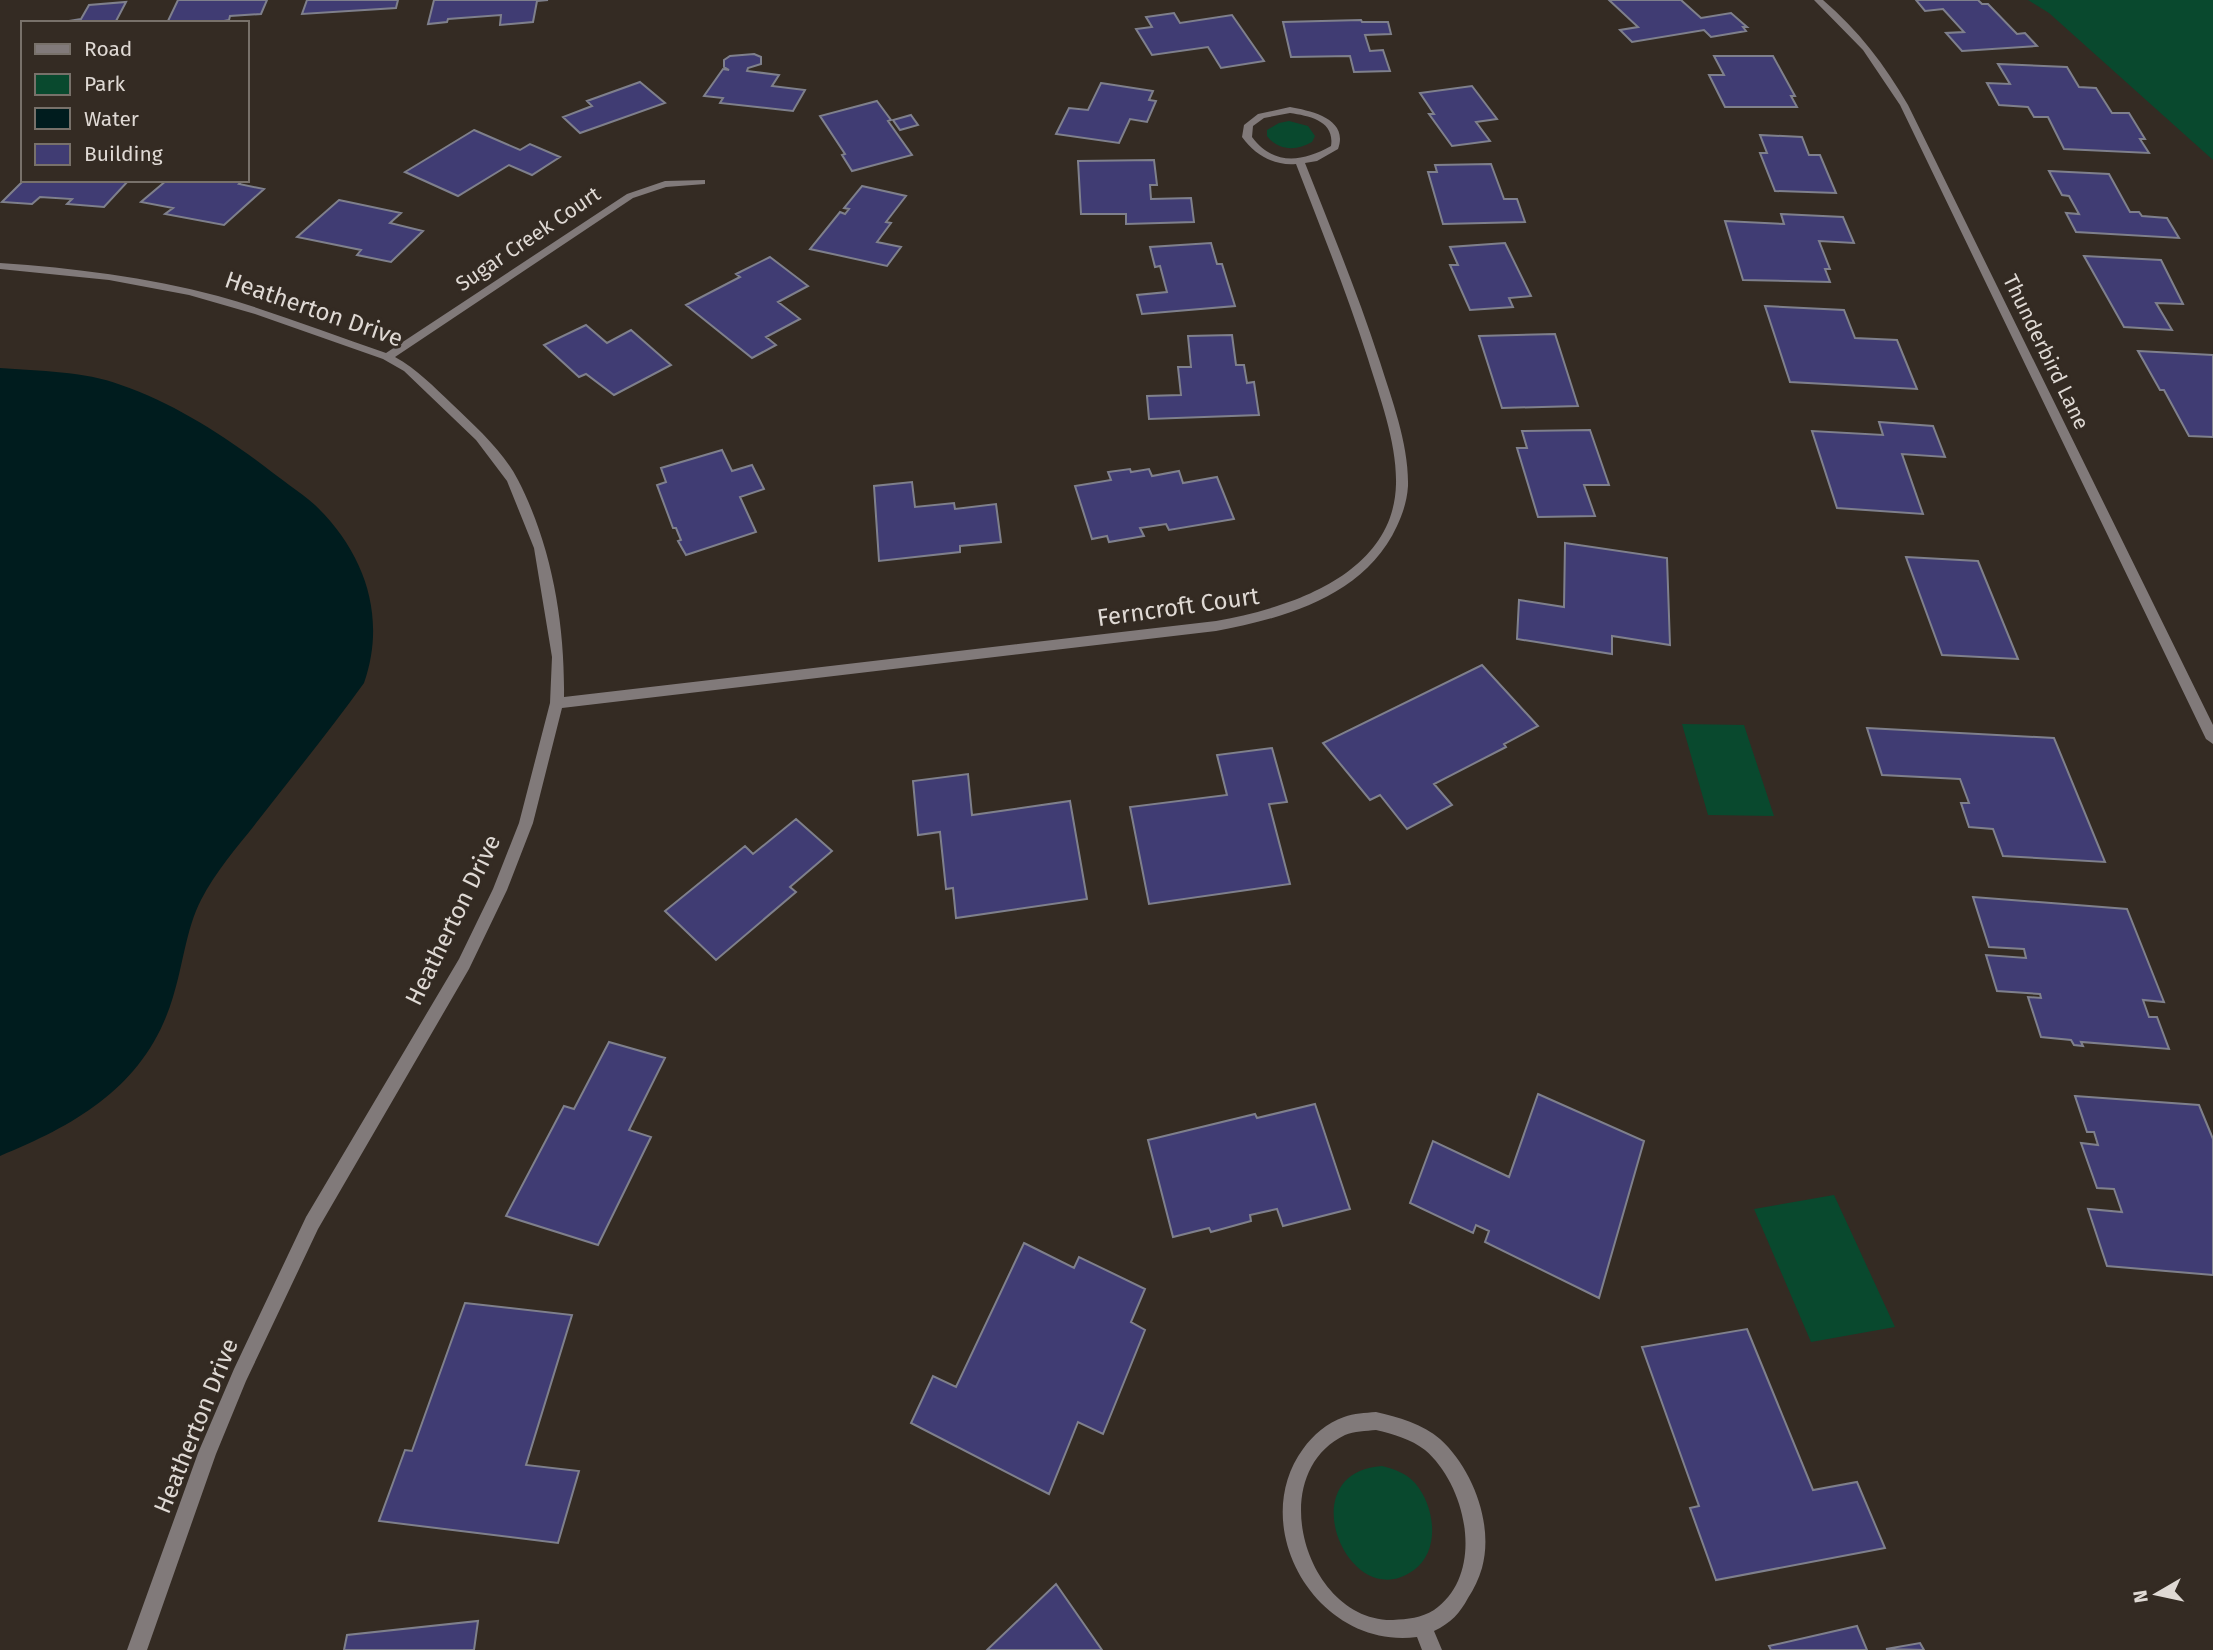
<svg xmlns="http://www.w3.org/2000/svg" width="2213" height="1650" viewBox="0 0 2213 1650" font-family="'Fira Sans',sans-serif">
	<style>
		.green { fill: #09492e }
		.water { fill: #001c1e }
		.building { fill: #403c73; stroke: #7f808c; stroke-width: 2 }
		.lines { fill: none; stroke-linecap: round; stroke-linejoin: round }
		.minor { fill: #817a7a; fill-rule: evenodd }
		.labels { text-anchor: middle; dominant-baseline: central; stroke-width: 6; stroke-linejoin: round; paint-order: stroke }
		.far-street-label { font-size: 21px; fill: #dfd9d4; stroke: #342b23 }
		.street-label { font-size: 24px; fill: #dfd9d4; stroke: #342b23 }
	</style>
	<rect width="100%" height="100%" fill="#342b23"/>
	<path class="green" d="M2028,0h185v160l-164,-147z
		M1289,121l19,5 7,10 -3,6c-15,9 -34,9 -45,-6v-6l12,-7z
		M1682,724l62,1 30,91 -66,-1z
		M1834,1195l61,132 -84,15 -57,-133z
		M1382,1466c12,3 24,7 33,17 20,23 26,67 -1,87 -65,48 -126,-98 -32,-104z"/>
	<path class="water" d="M0,368c39,3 84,3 121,17 52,18 99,48 143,81 16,13 35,25 51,39 50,48 72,112 49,178 -33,46 -69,90 -104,135 -20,26 -44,52 -59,82 -15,29 -18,66 -28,97 -26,87 -93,126 -173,159z"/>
	<path class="building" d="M178,0h89l-6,14 -31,2 -1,4 -15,3h-47z
		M307,0h91l-2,8 -94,6z
		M434,0h114l-11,1 -4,21 -33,3 1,-10 -53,4 -1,3 -19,2z
		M1609,0h72l20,18 30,-5 16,14h-4l3,4 -35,6 -7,-7 -72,12 -12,-12 18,-3z
		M1916,0h62l4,4h6l29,30 8,-1 12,13 -75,5 -16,-18 18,-1 -21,-23 -18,2z
		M126,2l-11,21h-58l24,-4 8,-14z
		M1174,13l6,10 52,-8 32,46 -43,7 -13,-21 -56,8 -16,-26 16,-2 -6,-10z
		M1361,20l1,2h26l3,12 -26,1 5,16 13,-1 7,21 -36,1 -4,-16 -59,1 -8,-35z
		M754,54l7,3v7l-13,4 -1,3 32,4 -7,11 33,4 -12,21 -73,-8 3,-5 -19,-2 19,-27 6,1 -5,-3v-7l6,-4z
		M1714,56h59l22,40h-4l6,11h-72l-16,-32h15z
		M1998,64l69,3 12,20 17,1 16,25h17l16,26h-5l9,14 -85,-4 -16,-32h-14l-6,-10 -29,-2 -12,-22 23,1z
		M640,82l25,21 -85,30 -17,-16 29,-11 -5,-5z
		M1101,83l52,8 -4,9 7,1 -9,21 -17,-3 -11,24 -63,-9 13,-26 19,2z
		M1472,86l25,33 -21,3 14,19 -38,5 -23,-32h5l-14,-21z
		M877,101l14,19 -3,1 24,34 -60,16 -10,-16 3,-1 -25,-38z
		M911,115l7,10 -18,5 -7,-10z
		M474,130l46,20 10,-6 30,13 -28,18 -23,-10 -51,31 -53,-24z
		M1760,135l42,2 7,18h11l16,38 -61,-2 -15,-38h7z
		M1154,160l3,25h-7l1,14 40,-1 3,24 -68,2v-10h-45l-3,-53z
		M1491,164l13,35h13l8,23 -82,2 -15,-52h9l-2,-7z
		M2049,171l60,3 21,38h9l3,4 25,2 12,20 -103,-6 -10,-19 13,1 -10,-18 -7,-1z
		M24,180h105l-25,27 -37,-3 5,-5 -32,-2 -8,7 -30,-2z
		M167,180h76l-4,4 25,5 -40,36 -59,-11 8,-6 -32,-6z
		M862,186l44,10 -20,26 5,1 -14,19 24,5 -14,19 -77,-17 30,-37 5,2 4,-5 -5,-1z
		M339,200l62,13 -11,10 33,8 -32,31 -34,-7 4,-5 -64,-13z
		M1781,214l62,3 11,26 -35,-2 11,28h-5l5,13 -87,-2 -18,-59 59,3z
		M1211,243l6,21h5l13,42 -93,8 -5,-19 30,-3 -7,-26 -5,1 -5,-20z
		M1505,243l26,53 -22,2 4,9 -43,3 -20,-45h8l-8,-18z
		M2084,256l77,4 22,44 -27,-1 16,27 -48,-3z
		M770,257l38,29 -30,16 22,17 -34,18 10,8 -24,13 -66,-53 54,-28 -4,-3z
		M1765,306l79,4 11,28 42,2 20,49 -127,-7z
		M586,325l21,18 24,-13 40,35 -57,30 -28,-21 -7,3 -35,-32z
		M1555,334l23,72 -76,2 -23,-72z
		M1232,335l4,30h8l3,18 7,-1 5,33 -110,4 -2,-23 34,-1 -3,-28h13l-3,-31z
		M2138,351l75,4v82l-24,-1 -25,-46h-4z
		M1879,422l54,4 12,31 -43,-3 21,60 -86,-6 -25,-77 71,4z
		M1590,430l19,55h-25l11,31 -57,1 -21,-69h10l-5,-17z
		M722,450l10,21 20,-6 12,24 -24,8 16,35 -70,23 -8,-14 3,-1 -5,-12h-3l-16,-43 9,-3 -5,-14z
		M1130,469l1,3 18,-3 3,7 27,-5 4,12 34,-6 17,42 -65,11 -3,-6 -26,4 4,8 -35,6 -2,-6 -15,3 -17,-53 36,-6 -3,-8z
		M912,482l3,25 39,-4 1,6 41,-5 5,38 -41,4v6l-81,9 -5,-75z
		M1565,543l102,15 3,87 -58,-9v18l-95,-15 2,-39 45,7z
		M1906,557l72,4 40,98 -76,-4z
		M1482,665l56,61 -34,18 2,3 -72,37 18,21 -45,24 -27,-34 -10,5 -47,-57z
		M1867,728l187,10 51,124 -102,-6 -10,-27 -24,-2 -8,-24h8l-9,-24 -78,-4z
		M1272,748l15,54 -18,2 21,80 -141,20 -19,-97 97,-12 -10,-40z
		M968,774l4,41 98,-14 17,98 -131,19 -3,-30 -7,1 -6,-57 -22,3 -5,-54z
		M796,819l36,32 -42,36 6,5 -80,68 -51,-49 80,-65 8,8z
		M1973,897l154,12 37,93 -21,-2 6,17h8l12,32 -88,-7 2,4 -9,-1 -3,-5 -30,-3 -13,-40 13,1 -1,-4 -43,-3 -11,-36 40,3 -2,-9 -35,-2z
		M609,1042l56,16 -36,72 22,7 -53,108 -92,-29 58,-110 10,3z
		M1538,1094l106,47 -45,157 -114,-56 4,-11 -13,-6 -3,8 -63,-30 23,-62 76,36z
		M2075,1096l124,9 14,34v136l-106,-9 -19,-57 34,3 -8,-23 -17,-1 -16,-45 17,2 -4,-13h-7z
		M1315,1104l35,105 -67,17 -6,-17 -27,6 1,6 -40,11 -2,-4 -36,9 -25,-97 107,-26 2,4z
		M1024,1243l50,25 5,-11 66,32 -14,33 14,8 -42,104 -25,-12 -29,72 -138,-71 22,-47 23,11z
		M465,1303l107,12 -46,150 53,6 -21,72 -179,-22 26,-71 7,1z
		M1747,1329l66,161 44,-8 28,66 -169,32 -26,-72 9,-2 -57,-159z
		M1056,1584l46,66h-115z
		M478,1621l-4,29h-130l3,-15z
		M1857,1626l10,24h-96l-2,-4z
		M1920,1643l4,7 -38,-1z"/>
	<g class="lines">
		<path class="minor" d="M1814,0h9c35,30 62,65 85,105l305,620v19l-7,-5 -306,-634 -37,-55z
			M1290,107c22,4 59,12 48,42l-21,12 -12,2c26,66 53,131 75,199 12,38 29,83 28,124 -1,15 -5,27 -11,40 -32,70 -112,92 -181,105l-654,77 -29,115 -26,67 -38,79 -151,260 -72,152 -30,73 -69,196h-20l71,-197 36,-84 72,-152 153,-258 34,-70 26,-66 31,-120 2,-46 -18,-109 -27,-67 -31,-41 -72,-69 -21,-12 -128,-45 -66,-19 -80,-15 -109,-11v-6c74,5 146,14 218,33 57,16 112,38 168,57l241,-159 38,-13 40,-1v4l-39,3 -33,11 -238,159c22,12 39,30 57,47 24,23 51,47 66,76 34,66 47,144 46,217l652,-76c73,-13 178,-46 180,-137 1,-41 -16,-86 -28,-125 -21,-66 -47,-130 -72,-195 -22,2 -41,-9 -54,-27l2,-12 14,-11zM1290,113c20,3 45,8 41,33 -29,16 -57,20 -79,-9l1,-11 11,-8z
			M1376,1412c22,5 47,12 64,27 33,30 54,86 42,129 -3,10 -8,21 -14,30 -8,15 -17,25 -34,33l8,19h-20l-5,-13c-100,13 -171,-110 -114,-188 10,-14 24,-26 41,-32 10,-4 21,-4 32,-5zM1376,1430c17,4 35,9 49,20 42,36 61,124 9,160 -13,8 -26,9 -41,10 -86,2 -131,-145 -48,-185 9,-4 21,-4 31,-5z"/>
	</g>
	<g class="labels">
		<g class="far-street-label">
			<text transform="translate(528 239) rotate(-34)">Sugar Creek Court</text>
			<text transform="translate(2046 352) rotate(64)">Thunderbird Lane</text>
		</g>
		<g class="street-label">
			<text transform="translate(314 309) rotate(19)">Heatherton Drive</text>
			<text transform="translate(1178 607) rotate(-8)">Ferncroft Court</text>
			<text transform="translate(453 920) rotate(-64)">Heatherton Drive</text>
			<text transform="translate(196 1426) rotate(-68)">Heatherton Drive</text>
		</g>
	</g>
	<rect x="21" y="21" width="228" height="161" fill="#342b23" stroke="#78716a" stroke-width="2"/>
	<rect x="35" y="44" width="35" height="10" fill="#817a7a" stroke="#78716a" stroke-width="2"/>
	<text x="84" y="56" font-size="21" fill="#dfd9d4">Road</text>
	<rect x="35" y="74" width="35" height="21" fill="#09492e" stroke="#78716a" stroke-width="2"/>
	<text x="84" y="91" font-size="21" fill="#dfd9d4">Park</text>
	<rect x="35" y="108" width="35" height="21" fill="#001c1e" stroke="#78716a" stroke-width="2"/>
	<text x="84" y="126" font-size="21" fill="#dfd9d4">Water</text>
	<rect x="35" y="144" width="35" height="21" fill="#403c73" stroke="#78716a" stroke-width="2"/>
	<text x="84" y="161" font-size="21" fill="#dfd9d4">Building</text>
	<g transform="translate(2157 1594) rotate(261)" stroke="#342b23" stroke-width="5" paint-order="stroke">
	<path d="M0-5L12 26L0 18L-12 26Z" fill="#dfd9d4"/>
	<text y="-10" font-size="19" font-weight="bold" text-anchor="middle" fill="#dfd9d4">N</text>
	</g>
</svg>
